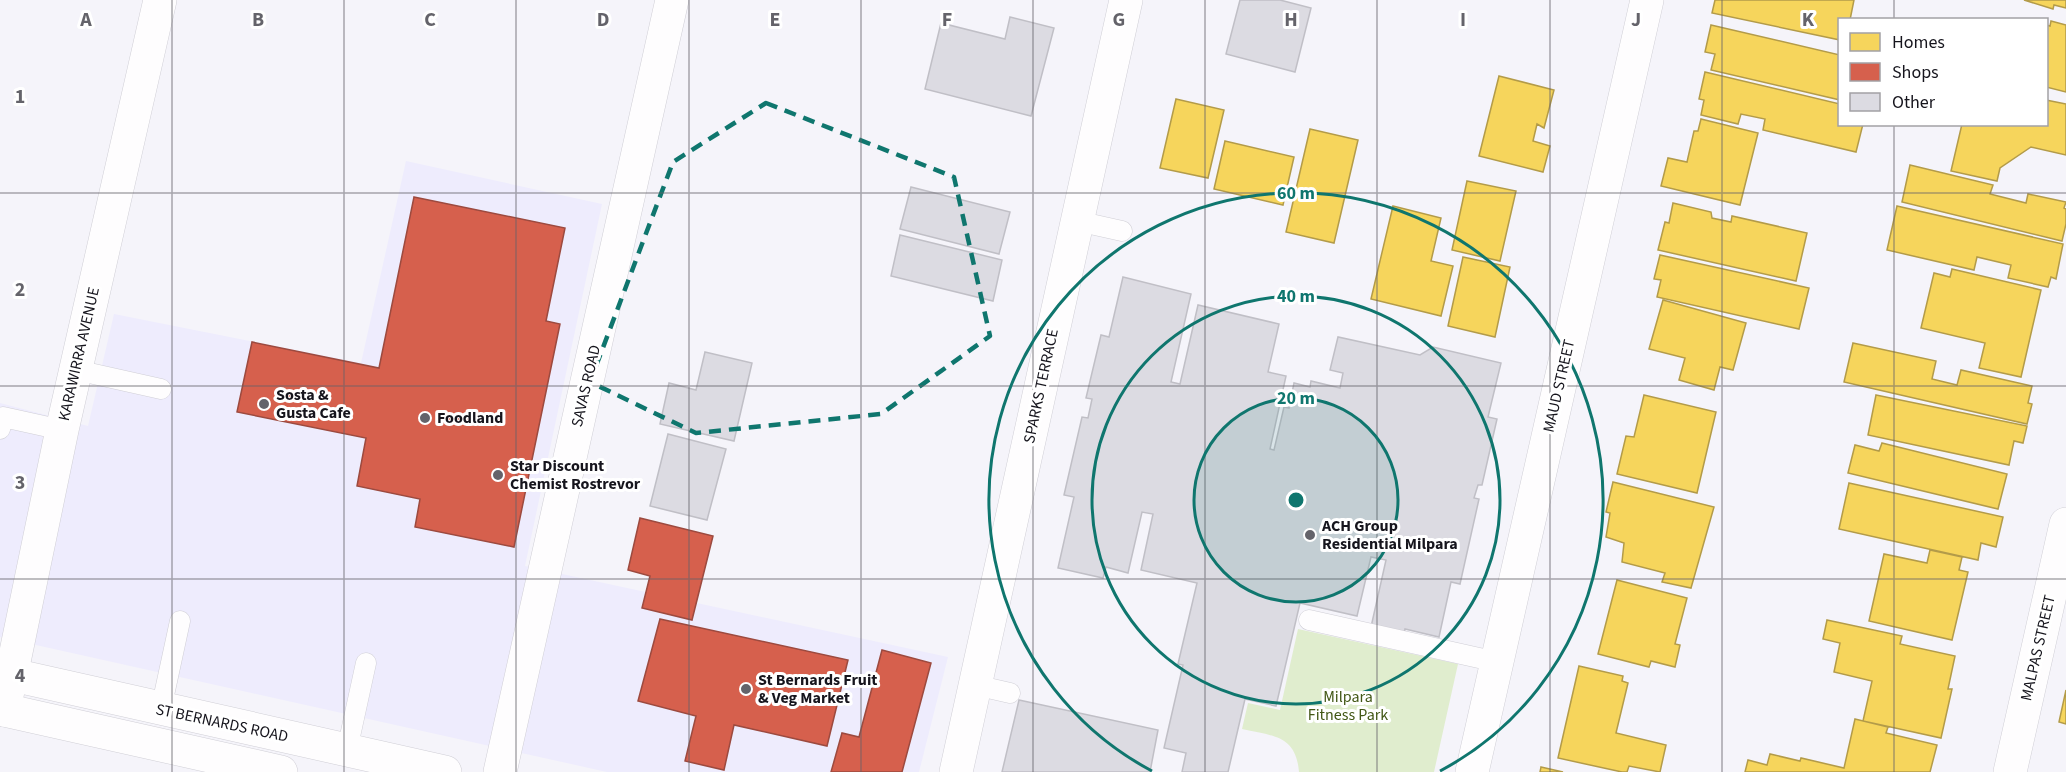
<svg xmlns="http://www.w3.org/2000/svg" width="2066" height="772" viewBox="0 0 2066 772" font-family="'Source Sans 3',sans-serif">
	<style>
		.built { fill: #eeecfd }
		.green { fill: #e0edce }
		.homes { fill: #f6d55c; stroke: #b39b49; stroke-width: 1.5 }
		.shops { fill: #d6604d; stroke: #9c4a3f; stroke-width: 1.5 }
		.building { fill: #dcdbe2; stroke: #c0bfc6; stroke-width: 1.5 }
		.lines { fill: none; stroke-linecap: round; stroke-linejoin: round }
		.lane-casing { stroke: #d0cfd6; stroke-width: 21 }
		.street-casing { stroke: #d0cfd6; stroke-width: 34 }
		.secondary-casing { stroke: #d0cfd6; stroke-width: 34 }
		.lane { stroke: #fefdfe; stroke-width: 20 }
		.street { stroke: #fefdfe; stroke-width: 33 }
		.secondary { stroke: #fefdfe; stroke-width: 33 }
		.marked { fill: none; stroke: #0f766e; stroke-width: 4.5; stroke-dasharray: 12 8; stroke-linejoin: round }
		.grid { fill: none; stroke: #64636a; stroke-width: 1.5; stroke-opacity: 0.55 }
		.ring { fill: none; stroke: #0f766e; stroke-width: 3 }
		.poi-dot { fill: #64636a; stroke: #fff; stroke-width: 2 }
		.labels { text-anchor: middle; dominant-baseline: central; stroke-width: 6; stroke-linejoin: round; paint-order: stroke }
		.street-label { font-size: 16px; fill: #16151d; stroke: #fff }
		.poi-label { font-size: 16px; font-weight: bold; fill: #16151d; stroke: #fff; text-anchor: start }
		.park-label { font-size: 16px; fill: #425715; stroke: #fff }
		.grid-label { font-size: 20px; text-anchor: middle; font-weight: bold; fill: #64636a; stroke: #fff; stroke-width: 6; stroke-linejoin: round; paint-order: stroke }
		.centre { fill: #0f766e; stroke: #fff; stroke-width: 3 }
		.ring-label { font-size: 18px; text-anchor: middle; font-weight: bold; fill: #0f766e; stroke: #fff; stroke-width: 6; stroke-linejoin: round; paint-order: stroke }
	</style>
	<rect width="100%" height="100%" fill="#f5f4fa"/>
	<path class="built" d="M406,161l196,43 -77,362 423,91 -29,115h-312l-607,-135v-234l88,23 26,-112 247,49z"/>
	<path class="green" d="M1298,629l160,35 -24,108h-135c-3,-37 -26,-36 -57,-43l6,-26 32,7z"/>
	<path class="homes" d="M1715,0h139l-4,20h-10v20l-128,-27z
		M2024,0h42v8l-12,-3 -1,4z
		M2051,21l15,4v67l-20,-5v-62l4,1z
		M1711,25l129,30v45l-129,-30 4,-16 -10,-2z
		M1705,72l135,32v20h23l-7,28 -93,-22 2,-11 -24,-5 -3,10 -37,-9 3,-15 -5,-1z
		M1499,76l55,14 -10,38 -7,-4 -4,17 17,5 -7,26 -64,-16z
		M1176,99l48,11 -16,68 -48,-10z
		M2046,100l20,4v51l-35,-8 -31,21 -3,13 -46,-10 11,-47h84z
		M1701,119l57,14 -18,72 -79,-19 7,-28 19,4 7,-31h4z
		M1310,129l48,11 -24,103 -48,-11z
		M1225,141l69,16 -11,48 -69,-16z
		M1910,165l83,20 -3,9 36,9 2,-9 38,8 -2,6 2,1v15l-4,17 -160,-39z
		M1467,181l49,10 -16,70 -48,-11z
		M1673,203l38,9 1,6 19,4 1,-6 75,17 -11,48 -138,-31 7,-28 4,1z
		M1393,206l48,12 -10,43 22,5 -12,50 -70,-17z
		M1897,206l166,38 -7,35 -5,-2 -3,10 -40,-9 3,-13 -34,-8 -3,13 -87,-20z
		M1660,255l149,33 -10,41 -142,-32 4,-17 -7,-1z
		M1463,257l47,10 -15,70 -47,-11z
		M1952,269l89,21 -20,87 -42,-9 6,-25 -64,-15 13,-55 16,4z
		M1663,300l83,23 -13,47 -13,-3 -6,23 -35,-10 6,-22 -36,-9z
		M1853,343l83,18 -4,18 25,6 4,-15 71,16 -4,17 4,1 -5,20 -183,-42z
		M1644,395l72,17 -19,81 -80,-19 9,-38 8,1z
		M1876,395l151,31 -4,17 -9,-2 -5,24 -141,-30z
		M1882,443l125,31 -9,35 -150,-36 7,-28 24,6z
		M1613,482l101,25 -23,81 -29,-6 3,-9 -43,-11 2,-19 -18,-6 4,-24 -4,-1z
		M1849,483l154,34 -7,30 -15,-4 -3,17 -139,-31z
		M1930,550l32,7 -3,13 9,2 -16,68 -83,-19 15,-67 43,9z
		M1617,580l70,18 -12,46 5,1 -5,22 -24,-6 -2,6 -51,-13z
		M1827,620l75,16 -2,8 55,12 -7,33h4l-11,49 -78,-17 9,-40 -38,-9 6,-29 -17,-4z
		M1579,666l44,10 -1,5 6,2 -12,50 50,12 -6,27 -31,-6 -2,6h-5l-64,-14z
		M2066,690v34l-7,-2z
		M1855,719l33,8 -2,6 51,12 -7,27h-185l3,-12 19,5 3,-11 30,7 1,-3 43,10z
		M1541,767l22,5h-23z"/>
	<path class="shops" d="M414,197l151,31 -19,93 14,3 -46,223 -99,-20 5,-28 -63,-13 9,-48 -129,-26 15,-70 127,26z
		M640,518l73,18 -21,84 -50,-12 8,-32 -22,-6z
		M660,619l188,41 -21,86 -93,-21 -10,45 -39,-9 11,-45 -58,-15z
		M882,650l49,13 -29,109h-71l11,-39 17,4z"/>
	<path class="building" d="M1240,0h40l31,8 -16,64 -69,-18z
		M1010,17l44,11 -23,88 -106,-27 16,-66 64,16z
		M911,187l99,25 -11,42 -99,-25z
		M900,235l102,25 -9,41 -102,-25z
		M1123,277l68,17 -20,88 9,2 18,-79 81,19 -11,48 18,4 -16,73 4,1 10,-43 5,1 5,-25 16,4 1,-6 29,7 3,-15 -13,-3 8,-33 82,18 13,-8 68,16 -13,54 9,2 -15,66h-4l-4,13 5,1 -19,85 -9,-2 -12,55 -34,-8 -1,5 -33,-7 15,-67 -15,-3 -14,59 -57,-13 -24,103 -31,-7 -17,73h-46l4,-19 -22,-5 19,-83 -5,-1 19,-81 -56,-13 12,-56 -11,-2 -14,61 -22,-6 -3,11 -45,-10 16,-71 -10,-2 18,-78 6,1 4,-19 -6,-1 15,-63 8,2z
		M705,352l47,11 -18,78 -74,-17 9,-41 27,7z
		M668,434l58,15 -19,71 -57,-14z
		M1019,700l139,30 -8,42h-148z"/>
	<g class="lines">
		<defs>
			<path id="lane" d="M1077,221l45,10
				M76,370l85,19
				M0,429l3,-12 59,13
				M1309,620l188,42
				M975,685l35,8
				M161,709l19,-88
				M347,750l19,-87"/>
			<path id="street" d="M4,710l58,-280 98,-430
				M500,772l172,-772
				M956,772l170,-772
				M1472,772l175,-772
				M2010,772l56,-248"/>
			<path id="secondary" d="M0,672l445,100
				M0,709l281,63"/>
		</defs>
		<use href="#lane" class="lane-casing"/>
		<use href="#street" class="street-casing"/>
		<use href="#secondary" class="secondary-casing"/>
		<use href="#lane" class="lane"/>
		<use href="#street" class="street"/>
		<use href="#secondary" class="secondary"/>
	</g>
	<path class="marked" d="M766,103l188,74 36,159 -109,78 -185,19 -106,-51 83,-220z"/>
	<path class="grid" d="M172,0v772M344,0v772M516,0v772M689,0v772M861,0v772M1033,0v772M1205,0v772M1377,0v772M1550,0v772M1722,0v772M1894,0v20M1894,124v648M0,193h2066M0,386h2066M0,579h2066"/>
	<circle cx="1296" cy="500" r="102" fill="#0f766e" fill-opacity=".12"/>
	<g class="ring">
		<circle cx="1296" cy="500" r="102"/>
		<circle cx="1296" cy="500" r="204"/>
		<path d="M1152 771A307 307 0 1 1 1440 771"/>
	</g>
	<g class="poi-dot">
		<circle cx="264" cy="404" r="6"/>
		<circle cx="425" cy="418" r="6"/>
		<circle cx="498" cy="475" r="6"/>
		<circle cx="1310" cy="535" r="6"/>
		<circle cx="746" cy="689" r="6"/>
	</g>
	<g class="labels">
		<g class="street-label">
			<text transform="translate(79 354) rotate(-77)">KARAWIRRA AVENUE</text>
			<text transform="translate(586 386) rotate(-77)">SAVAS ROAD</text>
			<text transform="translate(1041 386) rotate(-78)">SPARKS TERRACE</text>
			<text transform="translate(1559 386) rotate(-77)">MAUD STREET</text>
			<text transform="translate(2038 648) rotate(-77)">MALPAS STREET</text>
			<text transform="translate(222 723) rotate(12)">ST BERNARDS ROAD</text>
		</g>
		<g class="poi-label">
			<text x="276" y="395">Sosta &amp;<tspan x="276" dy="18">Gusta Cafe</tspan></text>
			<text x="437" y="418">Foodland</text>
			<text x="510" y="466">Star Discount<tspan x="510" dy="18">Chemist Rostrevor</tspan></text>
			<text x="1322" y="526">ACH Group<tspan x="1322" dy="18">Residential Milpara</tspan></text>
			<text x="758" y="680">St Bernards Fruit<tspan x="758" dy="18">&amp; Veg Market</tspan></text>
		</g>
		<g class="park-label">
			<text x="1348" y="697">Milpara<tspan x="1348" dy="18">Fitness Park</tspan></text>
		</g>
	</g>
	<g class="grid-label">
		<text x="86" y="26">A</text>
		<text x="258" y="26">B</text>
		<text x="430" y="26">C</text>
		<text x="603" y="26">D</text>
		<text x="775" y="26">E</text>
		<text x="947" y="26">F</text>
		<text x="1119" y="26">G</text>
		<text x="1291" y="26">H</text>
		<text x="1463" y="26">I</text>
		<text x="1636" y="26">J</text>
		<text x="1808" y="26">K</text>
		<text x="20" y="103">1</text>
		<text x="20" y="296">2</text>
		<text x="20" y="489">3</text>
		<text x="20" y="682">4</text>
	</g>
	<circle cx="1296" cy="500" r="9" class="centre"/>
	<g class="ring-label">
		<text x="1296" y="199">60 m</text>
		<text x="1296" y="302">40 m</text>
		<text x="1296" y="404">20 m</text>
	</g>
	<rect x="1838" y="18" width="210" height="108" fill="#ffffff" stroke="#a2a1a5" stroke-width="1.5"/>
	<rect x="1850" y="33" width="30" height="18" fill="#f6d55c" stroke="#a2a1a5" stroke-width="1.5"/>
	<text x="1892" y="48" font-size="18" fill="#16151d">Homes</text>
	<rect x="1850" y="63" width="30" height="18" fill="#d6604d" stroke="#a2a1a5" stroke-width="1.5"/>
	<text x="1892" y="78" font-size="18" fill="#16151d">Shops</text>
	<rect x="1850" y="93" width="30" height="18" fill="#dcdbe2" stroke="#a2a1a5" stroke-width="1.5"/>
	<text x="1892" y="108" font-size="18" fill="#16151d">Other</text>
</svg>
